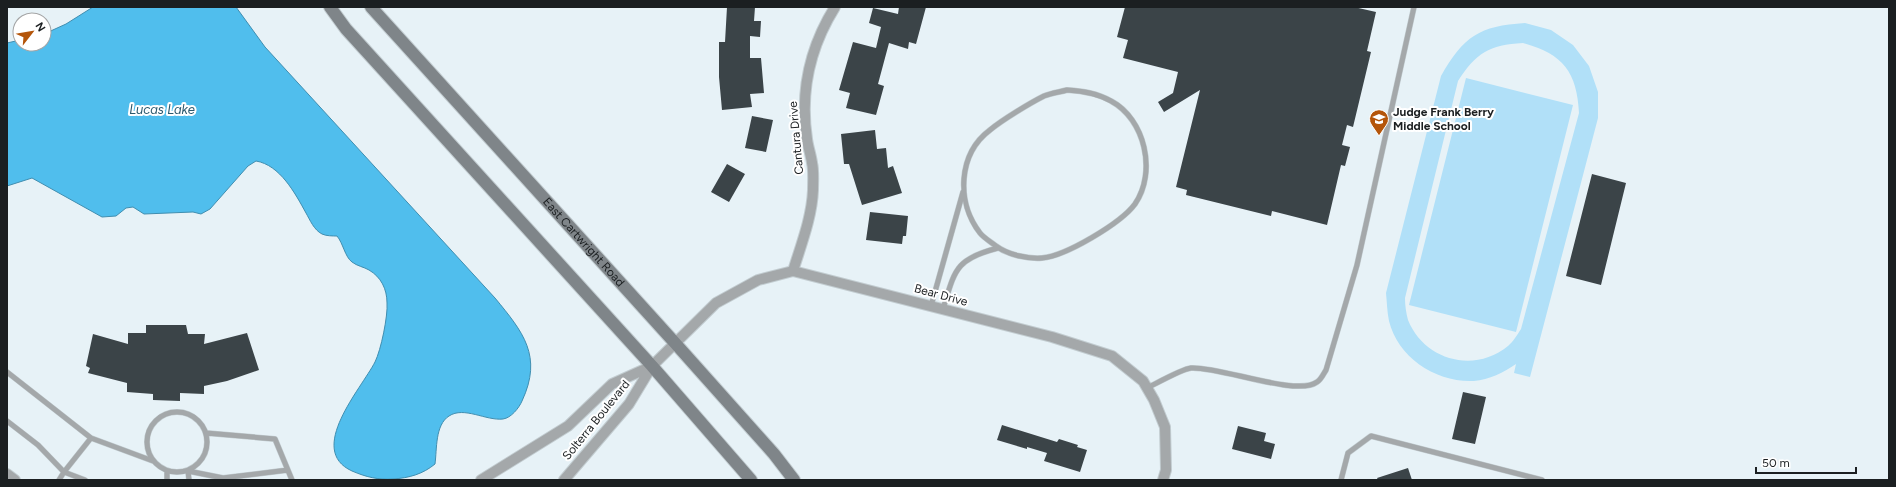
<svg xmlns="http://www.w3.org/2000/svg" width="1896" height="487" viewBox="0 0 1896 487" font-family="Figtree,sans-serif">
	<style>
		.green { fill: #b1e0f8; fill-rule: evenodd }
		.water { fill: #50beed; stroke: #408eb0 }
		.building { fill: #3b4448 }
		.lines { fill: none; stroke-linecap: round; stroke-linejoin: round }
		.lane-casing { stroke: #c2ccd0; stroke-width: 6 }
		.street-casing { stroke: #c2ccd0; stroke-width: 12 }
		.secondary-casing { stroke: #c2ccd0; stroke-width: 14 }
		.lane { stroke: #a4a8aa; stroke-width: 5 }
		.street { stroke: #a4a8aa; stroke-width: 10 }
		.secondary { stroke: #7f8589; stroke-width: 12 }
		.labels { text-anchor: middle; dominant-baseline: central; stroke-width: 4; stroke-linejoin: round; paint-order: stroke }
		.poi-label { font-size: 12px; font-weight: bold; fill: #1b1f21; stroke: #fff; text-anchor: start }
		.street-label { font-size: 12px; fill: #1b1f21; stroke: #fff }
		.water-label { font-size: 13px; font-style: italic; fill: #2b586d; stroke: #fff }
	</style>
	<rect width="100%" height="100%" fill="#e7f2f7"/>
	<path class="green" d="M1525,23l26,7 22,15 16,21 9,26v26l-68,259 -16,-4 2,-9c-12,8 -27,16 -42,17 -37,2 -76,-23 -85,-60 -2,-9 -2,-19 -3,-28l55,-217c23,-40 38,-50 84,-53zM1523,43c40,11 54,29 56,70l-58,216c-4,6 -8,13 -13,17 -34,28 -84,14 -100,-26 -2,-7 -3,-15 -3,-22l53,-217c18,-28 31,-36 65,-38z
		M1466,78l107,27 -57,227 -107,-27z"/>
	<path class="water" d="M93,7h143l29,40 230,251c28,34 48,58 27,103 -3,7 -11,17 -19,18 -17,2 -39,-13 -54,-3 -14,9 -12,33 -14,48 -12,10 -26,14 -42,15 -15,1 -27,-2 -41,-8 -46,-21 9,-82 23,-109 6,-12 13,-46 12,-59 0,-14 -6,-26 -18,-33 -5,-3 -12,-4 -17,-8 -7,-5 -9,-19 -15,-26 -4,0 -11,0 -15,-2 -8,-4 -12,-14 -16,-21 -11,-20 -26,-48 -50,-52l-8,5 -38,43 -9,5 -8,-2 -49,2 -11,-7 -7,1 -10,8 -14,1 -70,-39 -25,8v-143l13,-3v4h24v-10l22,-10z"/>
	<path class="building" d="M727,7h28l-1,14h7l-1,16 -10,-1v22h11l3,35 -14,1 2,13 -30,3 -3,-33v-35h6z
		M899,7h27l-10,37 -7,-2 -1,7 -19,-6 -11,41 6,2 -8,29 -30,-7 4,-15 -11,-3 14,-48 23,6 5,-21 -12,-4 4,-15 25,6z
		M1125,7h229l22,5 -9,39 4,1 -18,75 -6,-2 -5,20 8,2 -5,19 -4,-1 -14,60 -55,-14 -1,5 -85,-21 1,-5 -11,-3 24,-97 -36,22 -6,-10 15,-9 5,-21 -55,-14 5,-18 -11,-3z
		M752,116l21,4 -7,32 -21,-4z
		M875,130l2,19 9,-1 2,20 5,-2 9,27 -40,12 -13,-41h-5l-3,-30z
		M727,164l18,10 -16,28 -18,-10z
		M1592,174l34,9 -25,102 -35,-9z
		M870,212l38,4 -2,20h-3l-1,8 -36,-4z
		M146,325h40l2,9h17l-1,10 43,-11 12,37 -32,11 -23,5v8l-24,-1v8l-27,-1v-6l-26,-2v-9l-39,-10 2,-5 -4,-2 7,-32 35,10v-11h18z
		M1463,392l23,5 -11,47 -23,-5z
		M1002,425l55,17 2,-3 19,6 -1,2 10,3 -7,22 -36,-11 3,-8 -20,-6v2l-30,-9z
		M1238,426l28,7 -2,8 11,3 -4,15 -39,-10z
		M1408,468l4,12h-34l-1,-2z"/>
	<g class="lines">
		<defs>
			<path id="lane" d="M1067,90c16,1 30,3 44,11 34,18 46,71 24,103 -14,19 -69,52 -93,54 -14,1 -34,-3 -46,-12 -5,-4 -12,-8 -16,-13 -24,-31 -22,-79 10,-103 12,-10 40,-27 54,-34 7,-3 16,-4 23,-6z
				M931,306l32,-114
				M943,309c12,-39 12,-50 55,-61
				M7,372l84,66
				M1147,388c10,-5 35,-19 44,-20 28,-2 106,29 126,14 4,-2 7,-9 9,-12l31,-105 57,-258
				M147 442a30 30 0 1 1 60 0a30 30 0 1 1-60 0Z
				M7,421l31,24 26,27 -5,8
				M206,433l69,6 17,41
				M167,471v9
				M85,480l-21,-8 27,-34 62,23
				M189,480l-1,-9 35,7 65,-8
				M1341,480l7,-27 23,-17 171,44"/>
			<path id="street" d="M793,271c8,-26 19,-54 20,-81 0,-9 1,-19 -1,-27 -1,-8 -4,-16 -5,-24 -7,-47 3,-92 28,-132
				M652,366l64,-63 42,-23 35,-9 259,66 60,19 31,25 11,19 11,27 1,43 -3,10
				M7,474l8,6
				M481,480l87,-54 44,-42 40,-18 -23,38 -65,76"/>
			<g id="secondary">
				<path d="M330,7l16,22 306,337 99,114"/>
				<path id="s1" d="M371,7l304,336 99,111 20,26"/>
			</g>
		</defs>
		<use href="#lane" class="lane-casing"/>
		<use href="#street" class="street-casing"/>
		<use href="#secondary" class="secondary-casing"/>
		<use href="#lane" class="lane"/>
		<use href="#street" class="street"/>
		<use href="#secondary" class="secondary"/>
	</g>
	<defs>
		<symbol id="school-pin" viewBox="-11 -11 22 30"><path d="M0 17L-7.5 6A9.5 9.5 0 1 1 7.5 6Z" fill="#b4550a" stroke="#fff"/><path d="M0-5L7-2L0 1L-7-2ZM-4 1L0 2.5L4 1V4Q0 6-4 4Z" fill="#fff"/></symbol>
	</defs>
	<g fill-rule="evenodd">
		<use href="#school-pin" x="1368" y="108" width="22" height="30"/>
	</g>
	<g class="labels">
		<g class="poi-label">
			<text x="1393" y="112">Judge Frank Berry<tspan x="1393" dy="14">Middle School</tspan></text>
		</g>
		<g class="street-label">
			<text transform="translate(796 138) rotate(-95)">Cantura Drive</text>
			<text stroke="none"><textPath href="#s1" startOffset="317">East Cartwright Road</textPath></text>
			<text transform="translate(941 295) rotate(15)">Bear Drive</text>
			<text transform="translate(596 420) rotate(-51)">Solterra Boulevard</text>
		</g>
		<g class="water-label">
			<text x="162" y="109">Lucas Lake</text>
		</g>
	</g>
	<rect width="1896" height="487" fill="none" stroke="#1b1f21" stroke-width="16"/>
	<g transform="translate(32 32) rotate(59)"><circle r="19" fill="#ffffff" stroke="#a4a5a6"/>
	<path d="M0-3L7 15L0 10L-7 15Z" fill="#b4550a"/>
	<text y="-6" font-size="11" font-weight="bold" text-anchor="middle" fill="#1b1f21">N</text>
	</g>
	<path d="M1756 467v6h100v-6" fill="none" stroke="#1b1f21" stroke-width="2"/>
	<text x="1762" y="467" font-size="12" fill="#1b1f21" stroke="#ffffff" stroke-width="3" paint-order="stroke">50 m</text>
</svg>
